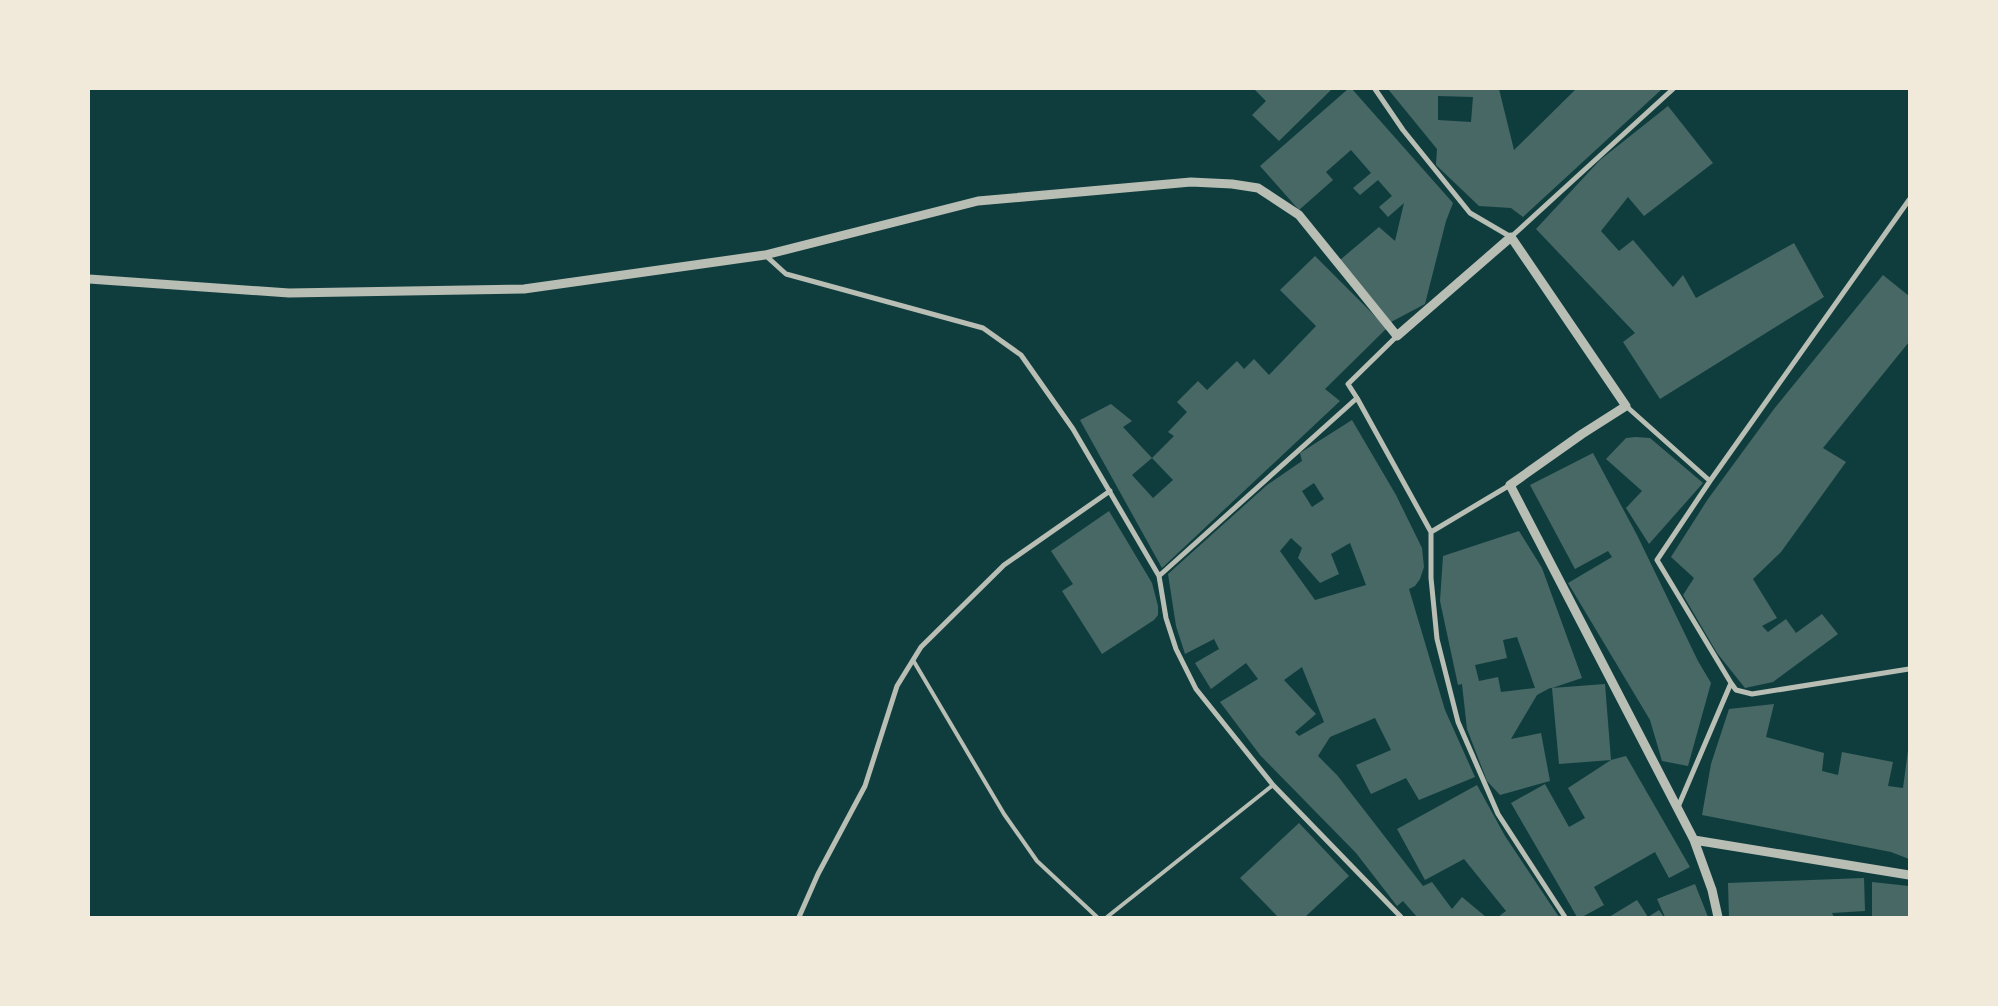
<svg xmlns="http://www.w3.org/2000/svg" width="1998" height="1006" viewBox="0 0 1998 1006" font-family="'Exo 2',sans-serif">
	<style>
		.building { fill: #486865; fill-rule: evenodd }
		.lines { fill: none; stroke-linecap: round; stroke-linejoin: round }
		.service { stroke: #b8beb3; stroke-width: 4 }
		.minor { stroke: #b8beb3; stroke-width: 5 }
		.tertiary { stroke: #b8beb3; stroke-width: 9 }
	</style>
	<rect width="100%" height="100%" fill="#0f3d3e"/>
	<path class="building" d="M1254,89h78l-53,52 -27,-26 14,-14z
		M1348,89h4l101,114 -7,18 -21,83 -34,18 -51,-62 39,-33 16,14 9,-38 -16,14 -9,-10 13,-11 -14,-16 -18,15 -7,-7 18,-15 -20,-23 -25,22 7,8 -34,30 -39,-44z
		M1388,89h111l15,61 62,-61h86l-139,128 -12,-9 -32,-2 -43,-41 1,-16zM1438,96l35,1 -2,25 -33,-2z
		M1668,106l45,57 -69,53 -16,-19 -27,34 18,20 14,-11 40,47 10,-12 13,23 98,-55 30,54 -164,102 -37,-57 12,-9 -99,-104 64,-69z
		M1315,256l72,72 -62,61 15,12 -178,167 -82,-148 31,-16 21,17 -9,6 29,31 -20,17 21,23 20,-18 -21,-22 22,-22 -6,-4 19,-20 -10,-10 21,-21 9,9 30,-29 7,8 10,-10 15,16 47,-49 -36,-36z
		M1883,275l26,21v46l-86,106 23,14 -65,90 -28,27 24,39 -15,8 6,6 18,-13 10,14 26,-19 16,20 -65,48 -28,6 -28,-35 -34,-58 11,-17 -23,-21 37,-58 66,-90z
		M1352,420l44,75 26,53 2,19 -4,12 -5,7 -6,3 36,121 30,67 -56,23 -13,-22 -35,16 -15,-29 35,-15 -16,-32 -45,19 -12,19 19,19 86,111 9,-4 20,27 10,-12 24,20h-69l-14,-16 -6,5 -41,-53 -96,-98 -40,-53 38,-23 -12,-16 -35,26 -16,-26 24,-14 -5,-10 -29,15 -9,-28 -8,-52 99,-89 35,-24 -2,-8zM1314,483l10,16 -12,8 -10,-16zM1291,538l11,10 -4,10 22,25 19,-9 -8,-20 19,-11 16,42 -51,15 -35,-49zM1302,667l22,55 -25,14 -4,-4 21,-18 -32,-34z
		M1636,437l14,1 53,45 -54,61 -23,-36 16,-17 -36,-32 20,-21z
		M1593,453l44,82 61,126 13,22 -23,83 -26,-5 -12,-41 -82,-137 44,-26 -4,-6 -33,18 -45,-84z
		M1109,511l43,72 6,23v9l-4,5 -52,34 -40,-63 11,-7 -22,-33z
		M1519,531l23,37 40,110 -30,10 53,-4 6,76 15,-4 64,111 -21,11 -14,-26 -61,35 10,18 -22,12h-5l-66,-114 34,-19 24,43 16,-9 -17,-30 43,-28 -52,4 -7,-76h-2l-13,7 -26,44 30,-6 9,48 -50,14 -13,-14 -20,-52 -5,-45 -4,1 -18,-84 3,-45zM1517,637l18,51 -34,4 -3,-15 -19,4 -4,-16 32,-7 -4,-18z
		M1774,704l-8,33 58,16 -2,18 16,4 4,-23 51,10 -5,24 15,2 6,-45v116l-18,-7 -189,-37 9,-51 18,-55z
		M1477,785l28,51 54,81h-61l8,-6 -42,-52 -39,21 -28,-51z
		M1299,823l50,53 -44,41h-27l-38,-39z
		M1864,878l1,33 -33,2 2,4h-105l-1,-34z
		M1872,882l37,4v31h-37z
		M1695,884l13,33h-43l-8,-18z
		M1637,900l11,17 11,-7 5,7h-55z"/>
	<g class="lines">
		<path class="service" d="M913,660l91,154 33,47 60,56
			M1107,917l166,-132"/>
		<path class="minor" d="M1375,89l28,41 67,83 41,24 162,-148
			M765,255l21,19 197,54 38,27 52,74 86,147 198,-178 74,134 79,-47
			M1357,398l-9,-14 49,-48
			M1626,406l84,75
			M1431,532v46l6,61 21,83 40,92 67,103
			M1159,576l7,42 10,31 20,40 77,96 128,132
			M1731,683l5,7 16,4 157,-25
			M1678,807l53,-124 -74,-123 53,-79 199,-281
			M799,917l19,-43 47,-88 32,-100 24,-39 83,-82 106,-74"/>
		<path class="tertiary" d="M89,279l200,14 235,-4 241,-34 213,-54 213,-19 41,2 26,4 41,27 98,121 114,-99 115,169 -44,28 -72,51 184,355 18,50 6,27
			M1694,840l215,35"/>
	</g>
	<rect width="1998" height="1006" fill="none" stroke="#f1e9da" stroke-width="180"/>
</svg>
